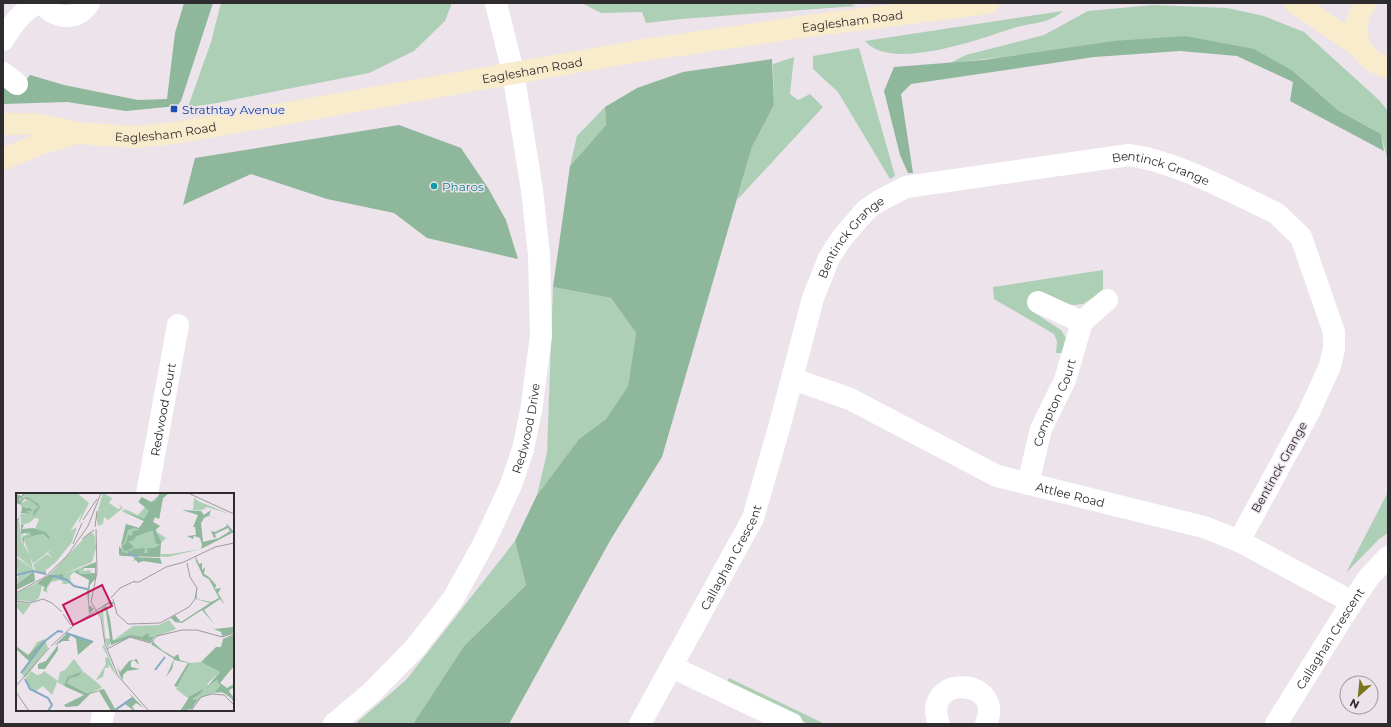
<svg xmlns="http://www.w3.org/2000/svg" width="1391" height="727" viewBox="0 0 1391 727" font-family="Montserrat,sans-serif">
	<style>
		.green { fill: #accfb6 }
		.forest { fill: #8fb79b }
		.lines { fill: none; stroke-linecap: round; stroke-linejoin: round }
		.minor { stroke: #fff; stroke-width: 22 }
		.tertiary { stroke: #fff; stroke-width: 22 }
		.secondary { stroke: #f9eccc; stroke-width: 22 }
		.transit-dot { fill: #1a4fb4; stroke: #ece3eb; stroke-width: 1.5 }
		.culture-dot { fill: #0f9aa8; stroke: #ece3eb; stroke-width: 1.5 }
		.labels { text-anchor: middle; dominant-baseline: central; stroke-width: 3; stroke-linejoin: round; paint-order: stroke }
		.street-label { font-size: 12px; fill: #2f2c2f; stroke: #ece3eb }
		.transit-label { font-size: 12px; fill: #164399; stroke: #ece3eb; text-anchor: start }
		.culture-label { font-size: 12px; fill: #0d838f; stroke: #ece3eb; text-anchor: start }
		.inset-river { fill: none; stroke: #84aac5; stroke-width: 2 }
		.inset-road { fill: none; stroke: #a09aa0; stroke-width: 1 }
		.view { fill: #c2185b; fill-opacity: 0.15; stroke: #c2185b; stroke-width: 2 }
		.inset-edge { fill: none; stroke: #2f2c2f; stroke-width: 2 }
	</style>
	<rect width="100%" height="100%" fill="#ece3eb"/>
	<path class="green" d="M221,3h231l-7,18 -31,30 -45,22 -158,31 -23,3 23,-65z
		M582,3h266l8,3 -175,13 -35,4 -4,-11 -41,1z
		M1153,5l74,3 37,8 40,16 75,68 9,11v51l-7,-28 -42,-23 -46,-40 -108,-35 -235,27 16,-8 78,-20 44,-24z
		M1063,11c-15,13 -28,11 -46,16 -33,10 -125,46 -152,14z
		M859,48l36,128 -5,3 -52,-87 -25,-23v-13z
		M794,57l-4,37 8,6 12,-6 13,13 -86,93 15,-53 22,-42 -1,-41z
		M605,107l1,18 -36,41 7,-30z
		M1103,270v21l-20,13 -18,2 -26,-13 -9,17 31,20 5,8 -2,15h-8l1,-12 -3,-7 -60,-35 -1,-12z
		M553,287l58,11 25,35 -8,53 -22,33 -27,20 -42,56 10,-42z
		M1388,492v41l-9,6 -33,34z
		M515,541l11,44 -62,61 -51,78h-58l51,-44z
		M729,678l96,46h-17l-82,-40z"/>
	<path class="forest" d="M184,3h29l-32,98 -4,5 -51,5 -59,-9 -64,2v-18l12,7 15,-18 34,10 74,15 29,-1 8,-66z
		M1185,36l69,13 39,22 46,40 42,23 3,17 -94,-50 3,-19 -56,-26 -57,-5 -86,6 -183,27 -10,10 12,79h-5l-8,-18 -16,-64 10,-24 89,-7 131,-19z
		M772,59l2,46 -22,42 -90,310 -51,82 -102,185h-96l51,-78 62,-61 -11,-44 22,-46 42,-56 27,-20 22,-33 8,-53 -25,-35 -58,-11 17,-121 36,-41 -1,-18 32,-19 46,-16z
		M399,125l62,23 27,40 18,32 12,39 -91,-21 -33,-25 -67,-14 -76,-25 -68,31 12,-47z"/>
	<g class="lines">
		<g class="minor">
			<path d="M43,3c11,17 36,18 46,0"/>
			<path d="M3,40c9,-15 19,-29 35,-37"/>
			<path d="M3,73l14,11"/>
			<path d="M1038,302l44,20"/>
			<path id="s1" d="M793,379l57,20 147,77 207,51 35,14 113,61"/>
			<path id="s2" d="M1028,484l13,-55 24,-49 17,-58 25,-22"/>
			<path id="s3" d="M147,494l31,-169"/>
			<path d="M672,667l120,57"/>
			<path d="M101,724l3,-14"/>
			<path id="s4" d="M640,724l113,-206 26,-90 34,-130 16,-40 12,-19 25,-29 13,-9 27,-14 223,-32c49,7 102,37 147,58l25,24 33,95v17l-4,17 -22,48 -69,127"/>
			<path d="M939,724c-19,-51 67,-47 47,0"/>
			<path id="s5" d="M1276,724l76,-122 17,-25 19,-20"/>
		</g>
		<path class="tertiary" id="s6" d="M334,724l37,-31 44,-45 38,-49 31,-56 27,-58 12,-36 8,-38 10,-75 -2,-81 -7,-65 -19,-118 -17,-69"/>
		<g class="secondary">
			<path d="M1295,3l65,44"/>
			<path d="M1365,3c-16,26 -9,56 23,64"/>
			<path id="s7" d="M3,124h34l41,9 54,4 43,-4 469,-83 165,-24 179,-23"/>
			<path d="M3,159l37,-15 34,-10"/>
		</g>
	</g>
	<rect class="transit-dot" x="170" y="105" width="8" height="8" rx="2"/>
	<circle class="culture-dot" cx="434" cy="186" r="4"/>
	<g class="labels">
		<g class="street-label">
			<text stroke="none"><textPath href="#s7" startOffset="860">Eaglesham Road</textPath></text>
			<text stroke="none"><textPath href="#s7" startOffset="536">Eaglesham Road</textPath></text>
			<text stroke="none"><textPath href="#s7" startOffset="164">Eaglesham Road</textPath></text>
			<text stroke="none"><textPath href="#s4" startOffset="872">Bentinck Grange</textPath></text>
			<text stroke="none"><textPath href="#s4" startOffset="536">Bentinck Grange</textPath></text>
			<text stroke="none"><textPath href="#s2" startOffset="86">Compton Court</textPath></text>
			<text stroke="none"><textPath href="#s3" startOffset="86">Redwood Court</textPath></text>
			<text stroke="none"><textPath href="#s6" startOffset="360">Redwood Drive</textPath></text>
			<text transform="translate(1279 467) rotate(-61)">Bentinck Grange</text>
			<text stroke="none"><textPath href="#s1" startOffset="302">Attlee Road</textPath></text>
			<text stroke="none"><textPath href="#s4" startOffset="190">Callaghan Crescent</textPath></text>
			<text stroke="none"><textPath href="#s5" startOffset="101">Callaghan Crescent</textPath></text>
		</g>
		<g class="transit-label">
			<text x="182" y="109">Strathtay Avenue</text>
		</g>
		<g class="culture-label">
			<text x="442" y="186">Pharos</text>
		</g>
	</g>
	<g transform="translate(16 493)">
		<rect width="218" height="218" fill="#ece3eb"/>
		<path d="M11,0h50l12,10 -9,18 -2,2 4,-10 -12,18 7,-4 -5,15 -16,20 -10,8v4l-11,-4 -2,-5 14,-11 6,5 -5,-6 5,-5 -20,16 -3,-8 3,13 -17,-14v-35h3l3,22 8,13 -9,-21 3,2 3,-2 -2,-2h4l2,3 -6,3 18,-4 5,5 -4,-7 -9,-3 4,-10 -4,-1 -6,5 -8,2v-11h7v-7l-6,1 -1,-5 8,-4 11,8 -12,-10 -6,1zM87,0l9,5 -3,5 9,6 3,-1 -2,-4 4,4 -15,12 -4,-3 -1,7 -5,2 -2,-9zM146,0h7l-6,5 -4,21 -4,-2 -2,5 7,4 -4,3 1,3 9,6 -5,5 -1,11h11l30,-5 -33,8 -49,-2 7,-31 13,4 5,-7 -22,-10 3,-2 13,6 7,-8 -7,-5 3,-5 10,5zM178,5l6,4 30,12 -23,-7 -5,3h-9zM73,40h4l2,4 1,11 -4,14 -29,12h-13zM0,64l18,13 -18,15 2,-8zM67,74v4l7,-1 1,3 -12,1v-4l-5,2 -4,4 1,6 -4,2h-5l1,-2 -3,-2 -9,2 -5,8 3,3 -6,-2 2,-4 -3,-1 -3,12 -6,4 -17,-2v-7l21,-10 2,2 -2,-2 12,-8 14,-1zM2,109l13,2 -8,11 -7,-9zM89,112l1,5 -3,1 2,24 1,4 5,-1v4l22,-16 26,-1 10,-5 7,9 -21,8 -5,5 -19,-5 -21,7 -2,4 -3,-7 -3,-22 -3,-8zM29,146l3,9 -23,30 -4,-6 24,-31 -15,12 7,-11zM88,152l13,32 -8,-12 -1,3h-3l-2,9 -7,3 10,-16 -1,-6 3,-1 -6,-11zM58,166l9,12 -16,6 -3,9 -7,-4 -5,13 -9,-9 -7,5 -6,-1 -4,-12 5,-7 6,4 4,-1 -3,4 6,-7 14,10 2,-9 5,-2zM185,169l19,10 -13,12 2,2 8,-6 3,3 -1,6 12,-1 -2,5 -11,-1v-3l-4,4 -11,3 -7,7v-3l-4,-1 12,-11 -13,7 -2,4 -13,-10 14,-26zM68,179l15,12 3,4 -14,5 -21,-10 3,-5z" fill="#accfb6"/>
		<path d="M8,0l2,1 -6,5 -1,3 3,-4 6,-1 10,7 2,3 -7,10 1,-7 5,-3 -9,-7 -6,-1 -3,4 1,4 8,1 2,3h-5l2,3 -8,-1 -2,7h-3l3,-2 3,-9 -1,-4 -5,-2v-9l5,2zM144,0h9l-6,5 -4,21 -4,-2 -2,5 7,4 -5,4 6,11 -1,16 -38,-1 -3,-1v-9l4,6 18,4 -12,-3 4,-4 12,-1 -1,5h4l-1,-5h8l5,-4h-4l-3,-13h-3l-13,5 -5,5h-4l6,6 -8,5 1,-2 -3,1 -2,-5 4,-3 2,-8 4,1 1,-5 7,-1 -6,-2 -6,2 -4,13 -3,2 5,-21 13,4 5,-7 -22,-10 22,8 5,-8 -10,-9 3,-5 9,5 4,-1zM166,17l19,1 3,4 7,-5 -2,6 13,4 -14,-4 -4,2 -3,5 2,19 16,-4 11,-7 -2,-3 -13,6 1,3 -2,1 -3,-7 4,1 12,-6 -1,-3 8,9 -33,17 1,-4 -2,-7 -6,-2 -1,3 -6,-3 9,-1 -1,-8h-2l5,-12zM5,32h3l-2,4 11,-1 12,4 5,6 -1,1 -6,-5 -19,4v7l-2,-7 9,-3 -2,-3 -8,2zM179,62l4,9 3,-1v7l3,-3 -1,7 5,3 7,8 -1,4 6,-1 -3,5 7,12 -5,-6 -16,11 10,14 -12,-14 -20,13 -7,-1 -4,-4 -12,8 16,-11 6,7 29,-19 -14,-4 1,-12v12l14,3 8,-4 -10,-19 -6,-3 -7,-15 -3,2 3,-2zM117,64l27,1 2,6 -19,-3 -5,2 -2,-3 -4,1 3,-2zM80,69v16l-6,7 -1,12v8l5,4 -5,5 -2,-24 -2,-1 3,-1 1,-8 -15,-8 5,-2v4l16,-1v-5h-11l-1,3v-4zM18,78l1,10 -19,9v-5zM47,81v3l6,3 -15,-3 -7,9 -1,7v-4l-3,2 2,-4 -8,-4 12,-8zM96,109h1l1,2 -8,1 4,14 3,22 17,-6 12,2 6,-4 1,4h5l-4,5 -19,-5 -20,8 -6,-40zM218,128v10l-3,3 -9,2 -1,-4 -7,-3 19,-2zM50,141l6,1 15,6 6,1 -15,13 -2,-16 -5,-4 -3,5 3,1h-8l-9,5zM218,141v32l-14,17 7,5 7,-4v4l-6,2 6,8v5l-3,-5 -9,-6 -8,1 6,-7 -3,-6 -10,7 13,-15 -19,-10 15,-15h5l2,-8zM28,147l1,1 -16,20 -13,-12v-3l12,9zM138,147v3l8,7 12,7 4,-3 2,6 10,3 -13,24 -3,-1 14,-23 -14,-3 -2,9 -6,8 8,-18 -23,-15zM42,152v5l-13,19h-7v-5l8,-3zM121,166l2,6 -5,-5 -3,2v5l9,2 -13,2 -4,4v5l-3,-4 -3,-10 3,6 9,-11zM67,178l-5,5 -8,2 -3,5 20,10 17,-4 11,20 17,-12 -4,-5 16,16 -8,-5 -4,4 4,4h-2l-9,-7 -9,6 -5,1 -12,-20 -9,3 -12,12 -12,1 -2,-2 20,-10 -20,-9 3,-9zM188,195l-4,6 -8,5 5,1 -5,9 -12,2 10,-15z" fill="#8fb79b"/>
		<path class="inset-river" d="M113,58l1,4 8,1M0,82l17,-4 13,3M33,82l18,5 7,6 13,3M50,140l27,9M139,177l10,-13M5,180l24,-32 13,-10 5,1M9,186l5,10 18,9 4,7 -4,6M98,218l17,-12"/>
		<path class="inset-road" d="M172,0l46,21M67,27l14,-21M79,34l2,-16M80,36l1,43 -6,30 10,16 4,26 13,32 31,35M66,46l12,-9M57,51l9,-21M168,69l31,-15 19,-4M118,89h5l27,-15 18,-5M0,100l29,-16 22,-21 21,-30 13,-33M95,105l9,-10 15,-7M97,106l4,15 11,10 32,-1 29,-16 6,-8 2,-11 -7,-11 -3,-14M0,108l14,2 13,-4 9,4 10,9M47,121l8,11M58,132l37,-24M35,153l22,-20M91,156l23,-12 20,6 7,-7 25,-6h15l25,7 12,-4M0,193l33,-38M0,199l13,19M175,218l10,-14 11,-3 12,1 10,10"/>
		<path class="view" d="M86,92l10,21 -39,19 -10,-20z"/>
		<rect width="218" height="218" class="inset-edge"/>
	</g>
	<rect width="1391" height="727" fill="none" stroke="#2f2c2f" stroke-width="8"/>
	<g transform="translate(1359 695) rotate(207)"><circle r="19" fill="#ece3eb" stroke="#a09aa0"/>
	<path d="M0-3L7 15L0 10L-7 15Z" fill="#7a761a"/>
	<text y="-6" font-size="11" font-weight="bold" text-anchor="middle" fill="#2f2c2f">N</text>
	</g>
</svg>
